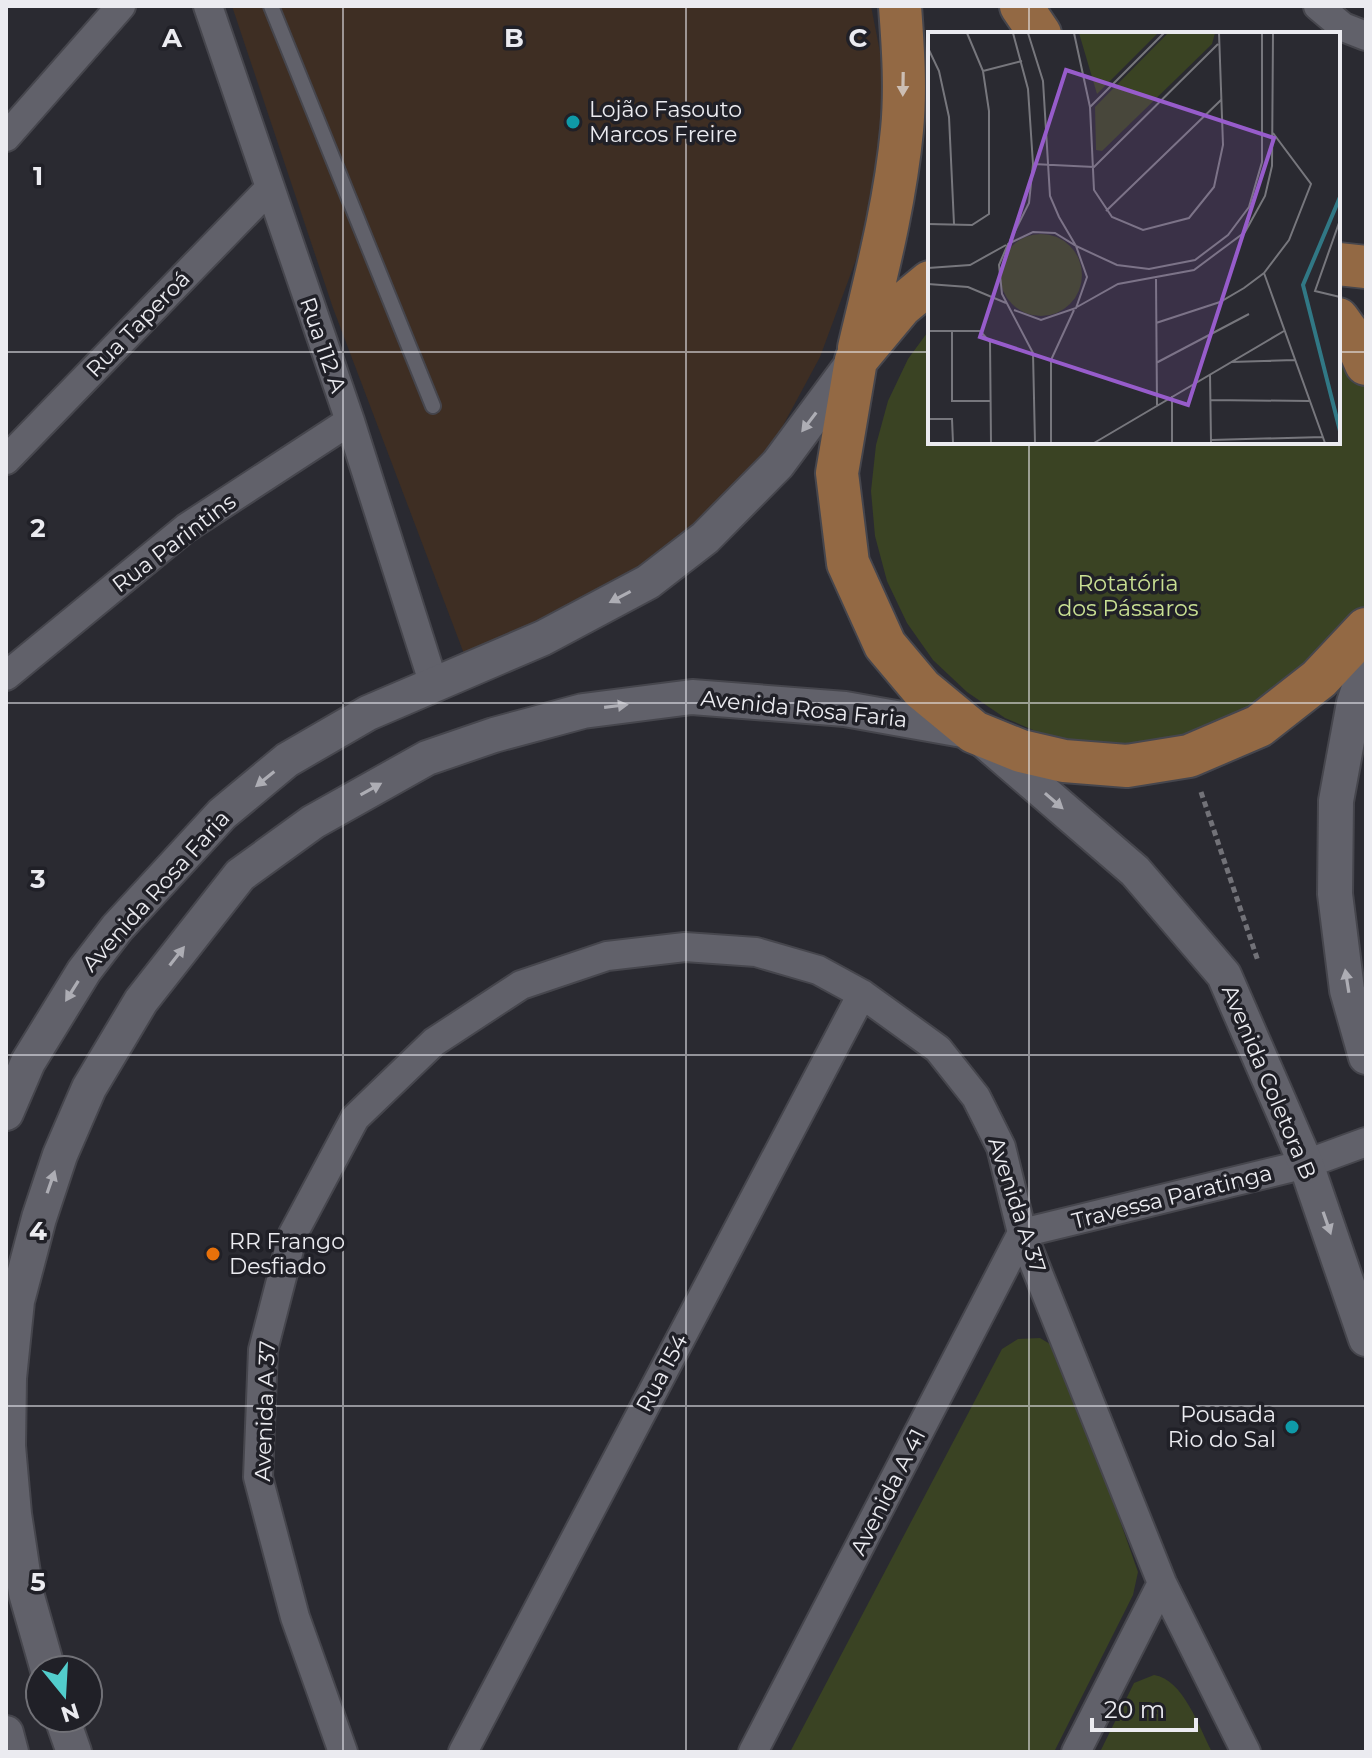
<svg xmlns="http://www.w3.org/2000/svg" width="1372" height="1758" viewBox="0 0 1372 1758" font-family="Montserrat,sans-serif">
	<style>
		.commercial { fill: #3e2e23 }
		.green { fill: #3a4323 }
		.lines { fill: none; stroke-linecap: round; stroke-linejoin: round }
		.service-casing { stroke: #46464d; stroke-width: 18 }
		.minor-casing { stroke: #46464d; stroke-width: 32 }
		.tertiary-casing { stroke: #46464d; stroke-width: 38 }
		.primary-casing { stroke: #46464d; stroke-width: 46 }
		.path { stroke: #727278; stroke-width: 5; stroke-dasharray: 6 4; stroke-linecap: butt }
		.service { stroke: #61616a; stroke-width: 14 }
		.minor { stroke: #61616a; stroke-width: 28 }
		.tertiary { stroke: #61616a; stroke-width: 34 }
		.primary { stroke: #936944; stroke-width: 42 }
		.oneway { fill: #ccbeb4 }
		.oneway2 { fill: #adadb4 }
		.grid { fill: none; stroke: #ebebf0; stroke-width: 2; stroke-opacity: 0.55 }
		.culture-dot { fill: #0f9aa8; stroke: #202027; stroke-width: 3 }
		.food-dot { fill: #e8710a; stroke: #202027; stroke-width: 3 }
		.labels { text-anchor: middle; dominant-baseline: central; stroke-width: 7; stroke-linejoin: round; paint-order: stroke }
		.poi-label { font-size: 22px; fill: #ebebf0; stroke: #202027; text-anchor: start }
		.street-label { font-size: 22px; fill: #ebebf0; stroke: #202027 }
		.park-label { font-size: 22px; fill: #c9e093; stroke: #202027 }
		.inset-river { fill: none; stroke: #317885; stroke-width: 4 }
		.inset-road { fill: none; stroke: #77777d; stroke-width: 2 }
		.view { fill: #975ccb; fill-opacity: 0.15; stroke: #975ccb; stroke-width: 4 }
		.inset-edge { fill: none; stroke: #ebebf0; stroke-width: 4 }
		.grid-label { font-size: 26px; text-anchor: middle; font-weight: bold; fill: #ebebf0; stroke: #202027; stroke-width: 7; stroke-linejoin: round; paint-order: stroke }
	</style>
	<rect width="100%" height="100%" fill="#2a2a31"/>
	<path class="commercial" d="M232,6h639l9,46 4,86 -20,100 -44,119 -47,87 -39,49 -90,79 -178,87 -133,-351z"/>
	<path class="green" d="M930,329v113h408v-112l28,44v231l-3,6 -56,73 -123,61 -92,3 -45,-12 -42,-18 -38,-26 -34,-32 -26,-37 -20,-42 -12,-45 -4,-45 5,-46 12,-44 20,-42z
		M1040,1338l20,12 78,222 -5,23 -79,157h-264l212,-403 16,-10z
		M1154,1675c29,4 45,52 58,77h-112l34,-69z"/>
	<g class="lines">
		<defs>
			<path id="service" d="M271,6l162,400"/>
			<path id="minor" d="M208,6l142,415 84,264
				M1318,6l25,21 23,9
				M6,137l115,-131
				M6,460l263,-271
				M6,676l180,-148 164,-107
				M343,1752l-48,-135 -37,-140 5,-127 30,-116 62,-116 79,-76 87,-57 86,-29 78,-9 71,5 62,18 44,24 76,55 38,48 25,50 21,86 140,350 84,169
				M463,1752l399,-758
				M753,1752l269,-519 284,-69 60,-22
				M1076,1752l86,-169"/>
			<path id="tertiary" d="M1366,667l-12,36 -18,98 -1,93 12,96 19,67
				M6,1113l22,-51 56,-91 33,-43 105,-114 65,-54 81,-47 175,-75 105,-56 57,-44 73,-74 77,-104
				M48,1670l-22,-77 -12,-79 -6,-68 1,-68 8,-77 22,-83 21,-63 29,-67 52,-87 99,-126 73,-53 114,-64 67,-23 89,-24 109,-14 153,12 129,23 161,139 89,104 82,189 60,175
				M62,1718l12,34
				M6,1733l5,19"/>
			<path id="primary" d="M1021,6l19,28
				M1338,264l28,3
				M930,282l-29,24 -45,54 -19,113 11,90 37,82 37,44 52,43 47,19 43,10 63,5 62,-10 70,-30 60,-47 47,-50
				M1338,319l21,29 7,16
				M859,348c17,-72 36,-144 43,-218 4,-41 1,-83 -2,-124"/>
		</defs>
		<use href="#service" class="service-casing"/>
		<use href="#minor" class="minor-casing"/>
		<use href="#tertiary" class="tertiary-casing"/>
		<use href="#primary" class="primary-casing"/>
		<path class="path" d="M1201,792l57,169"/>
		<use href="#service" class="service"/>
		<use href="#minor" class="minor"/>
		<use href="#tertiary" class="tertiary"/>
		<use href="#primary" class="primary"/>
	</g>
	<defs><path id="oneway-solid" d="M-6-.8H1V-3.2L6.5 0L1 3.2V.8H-6Z" transform="scale(2)"/></defs>
	<use class="oneway" href="#oneway-solid" transform="translate(903 84) rotate(91)"/>
	<g class="oneway2">
		<use href="#oneway-solid" transform="translate(809 422) rotate(127)"/>
		<use href="#oneway-solid" transform="translate(620 597) rotate(152)"/>
		<use href="#oneway-solid" transform="translate(616 706) rotate(-7)"/>
		<use href="#oneway-solid" transform="translate(265 779) rotate(141)"/>
		<use href="#oneway-solid" transform="translate(371 789) rotate(-29)"/>
		<use href="#oneway-solid" transform="translate(1054 801) rotate(41)"/>
		<use href="#oneway-solid" transform="translate(177 956) rotate(-52)"/>
		<use href="#oneway-solid" transform="translate(1347 981) rotate(-99)"/>
		<use href="#oneway-solid" transform="translate(72 991) rotate(122)"/>
		<use href="#oneway-solid" transform="translate(51 1182) rotate(-71)"/>
		<use href="#oneway-solid" transform="translate(1327 1223) rotate(71)"/>
	</g>
	<path class="grid" d="M343,6v1746M686,6v1746M1029,6v28M6,352h924M1338,352h28M1029,442v1310M6,703h1360M6,1055h1360M6,1406h1360"/>
	<g class="culture-dot">
		<circle cx="573" cy="122" r="8"/>
		<circle cx="1292" cy="1427" r="8"/>
	</g>
	<circle class="food-dot" cx="213" cy="1254" r="8"/>
	<g class="labels">
		<g class="poi-label">
			<text x="589" y="109">Lojão Fasouto<tspan x="589" dy="25">Marcos Freire</tspan></text>
			<text x="229" y="1241">RR Frango<tspan x="229" dy="25">Desfiado</tspan></text>
			<text x="1276" y="1414" text-anchor="end">Pousada<tspan x="1276" dy="25">Rio do Sal</tspan></text>
		</g>
		<g class="street-label">
			<text transform="translate(138 324) rotate(-46)">Rua Taperoá</text>
			<text transform="translate(323 345) rotate(71)">Rua 112 A</text>
			<text transform="translate(174 543) rotate(-37)">Rua Parintins</text>
			<text transform="translate(804 709) rotate(6)">Avenida Rosa Faria</text>
			<text transform="translate(156 891) rotate(-48)">Avenida Rosa Faria</text>
			<text transform="translate(1269 1082) rotate(67)">Avenida Coletora B</text>
			<text transform="translate(1172 1197) rotate(-14)">Travessa Paratinga</text>
			<text transform="translate(1017 1205) rotate(72)">Avenida A 37</text>
			<text transform="translate(662 1373) rotate(-62)">Rua 154</text>
			<text transform="translate(265 1411) rotate(-88)">Avenida A 37</text>
			<text transform="translate(888 1492) rotate(-63)">Avenida A 41</text>
		</g>
		<g class="park-label">
			<text x="1128" y="583">Rotatória<tspan x="1128" dy="25">dos Pássaros</tspan></text>
		</g>
	</g>
	<g transform="translate(928 32)">
		<rect width="412" height="412" fill="#2a2a31"/>
		<path d="M151,1h79l-61,61zM240,1h47l-3,11 -110,107 -6,-1 -1,-43zM72 243a41 41 0 1 1 82 0a41 41 0 1 1-82 0Z" fill="#3a4323"/>
		<path class="inset-river" d="M412,165l-37,88 37,146"/>
		<path class="inset-road" d="M100,1l15,48 7,115 9,21 17,29 41,19 32,4 46,-9 33,-25 21,-28 13,-45v-129M146,1l16,74 4,83 18,27 31,13 46,-12 25,-31 9,-42 -4,-112M0,16l11,23 10,46 5,107M55,39l39,-10M162,75l74,-74M105,132l61,3 124,-123M178,179l115,-111M412,188l-25,71 25,6M0,192l44,1 17,-11v-103l-6,-40 -16,-38M82,209l19,-38 4,-39 -5,-75 -15,-56M0,236l42,-3 36,-20M336,241l61,170M228,247l1,126M0,252l40,3 38,16M149,275l41,-23 76,-14 51,-38 20,-36 7,-30 1,-133M86,278l27,10 35,-12 11,-31 -11,-31 -21,-13 -22,-1 -25,12 -9,21 3,29 31,59 2,90M228,291l64,-21 24,-14 20,-15 25,-33 22,-56 -38,-51M0,299h52l10,11 1,101M24,299v70h39M303,330l64,-2M228,331l93,-49M282,342l1,68M244,364v47M282,368l99,1M0,387h24l1,24M283,408l112,-3M123,411v-83l23,-50M166,411l190,-112"/>
		<path class="view" d="M138,38l208,68 -86,267 -208,-68z"/>
		<rect width="412" height="412" class="inset-edge"/>
	</g>
	<g class="grid-label">
		<text x="172" y="47">A</text>
		<text x="514" y="47">B</text>
		<text x="858" y="47">C</text>
		<text x="38" y="185">1</text>
		<text x="38" y="537">2</text>
		<text x="38" y="888">3</text>
		<text x="38" y="1240">4</text>
		<text x="38" y="1591">5</text>
	</g>
	<rect width="1372" height="1758" fill="none" stroke="#ebebf0" stroke-width="16"/>
	<g transform="translate(64 1694) rotate(162)"><circle r="38" fill="#202027" stroke="#717177" stroke-width="2"/>
	<path d="M0-6L14 30L0 20L-14 30Z" fill="#52cdcc"/>
	<text y="-12" font-size="22" font-weight="bold" text-anchor="middle" fill="#ebebf0">N</text>
	</g>
	<path d="M1092 1718v12h104v-12" fill="none" stroke="#ebebf0" stroke-width="4"/>
	<text x="1104" y="1718" font-size="24" fill="#ebebf0" stroke="#202027" stroke-width="6" paint-order="stroke">20 m</text>
</svg>
